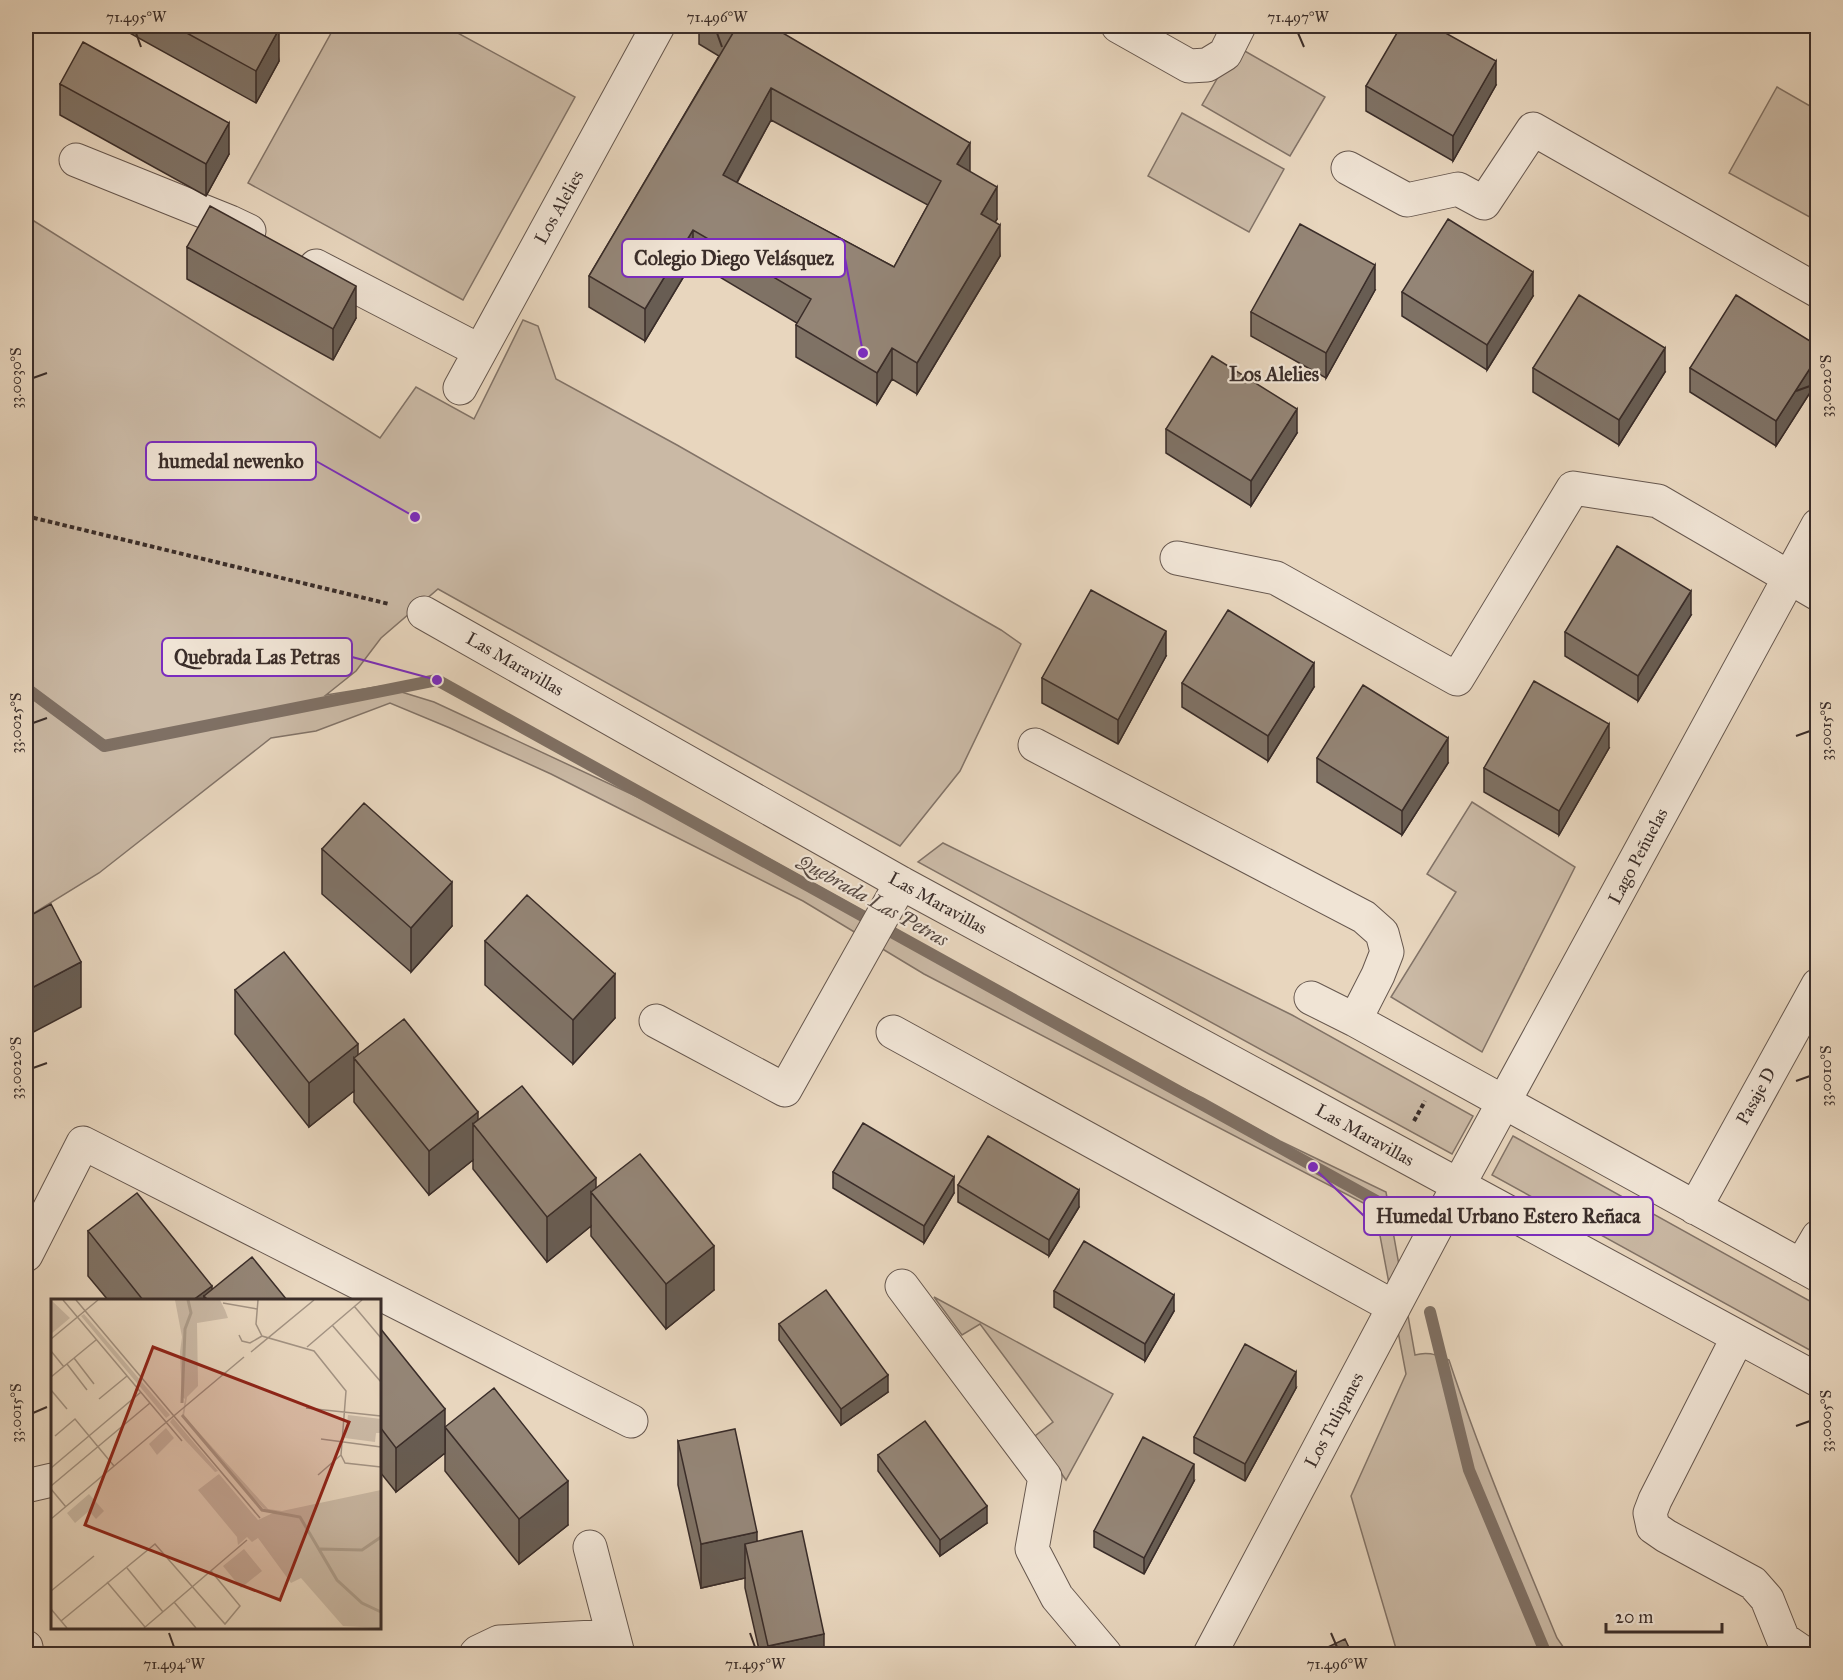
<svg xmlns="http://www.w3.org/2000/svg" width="1843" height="1680" viewBox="0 0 1843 1680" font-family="'IM FELL Great Primer',serif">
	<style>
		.green { fill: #cab9a5; stroke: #827367; stroke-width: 1.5 }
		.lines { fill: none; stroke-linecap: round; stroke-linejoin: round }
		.stream { stroke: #7f7064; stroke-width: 12 }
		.minor-casing { stroke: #66574e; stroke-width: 35 }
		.path { stroke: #3a2d29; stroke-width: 4; stroke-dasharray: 4.5 3; stroke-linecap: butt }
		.minor { stroke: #f0e4d5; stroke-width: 33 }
		.wall { fill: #7f7265; stroke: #3a2d29; stroke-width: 1.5; fill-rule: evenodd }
		.shaded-wall { fill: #685d53; stroke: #3a2d29; stroke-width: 1.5 }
		.building { fill: #948576; stroke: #3a2d29; stroke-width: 1.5; fill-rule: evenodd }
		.ticks { fill: none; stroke: #3a2d29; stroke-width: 2 }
		.labels { text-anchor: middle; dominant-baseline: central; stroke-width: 4.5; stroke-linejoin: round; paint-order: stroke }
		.street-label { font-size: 18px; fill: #3a2d29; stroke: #f0e4d5 }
		.neighbourhood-label { font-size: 20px; font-weight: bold; fill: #3a2d29; stroke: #f0e4d5 }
		.water-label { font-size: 20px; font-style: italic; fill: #574942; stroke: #f0e4d5 }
		.inset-river { fill: none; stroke: #ad9d8b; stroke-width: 3 }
		.inset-road { fill: none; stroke: #a29282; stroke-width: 1.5 }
		.view { fill: #8f2418; fill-opacity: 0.15; stroke: #8f2418; stroke-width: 3 }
		.inset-edge { fill: none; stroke: #3a2d29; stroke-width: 3 }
		.leader { fill: none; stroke: #7b2cbf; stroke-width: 2 }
		.callout-dot { fill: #7b2cbf; stroke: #f0e4d5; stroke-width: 2 }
		.callout { fill: #f0e4d5; stroke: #7b2cbf; stroke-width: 2 }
		.callout-label { font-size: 20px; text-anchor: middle; font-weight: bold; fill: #3a2d29 }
		.neatline { fill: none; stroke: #3a2d29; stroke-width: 2 }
		.ticks-label { font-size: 15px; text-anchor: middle; fill: #3a2d29 }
	</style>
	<rect width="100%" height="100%" fill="#e8d6be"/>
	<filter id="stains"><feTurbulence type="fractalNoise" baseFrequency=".00333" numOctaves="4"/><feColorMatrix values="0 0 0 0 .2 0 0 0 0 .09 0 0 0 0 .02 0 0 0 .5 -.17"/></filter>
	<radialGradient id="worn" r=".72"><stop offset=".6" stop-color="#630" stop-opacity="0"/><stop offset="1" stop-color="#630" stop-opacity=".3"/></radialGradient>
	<path class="green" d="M335,26h110l130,71 -112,203 -215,-117z
		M1236,46l89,51 -35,59 -88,-51z
		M1777,87l40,23v111l-88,-48z
		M1182,113l102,56 -35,63 -101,-56z
		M26,216l354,222 36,-51 58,32 49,-99 15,6 18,53 121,66 324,185 20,14 -61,127 -60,75 -462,-257 -57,49 -25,33 -30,24 56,-9 52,16 328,153 130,72 190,113 121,58 77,43 106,51 29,163c13,-4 21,0 34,5 31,94 70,186 108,278l11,16h-170l-1,-2 -46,-156 55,-122 -31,-165 -451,-235 -121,-73 -252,-127 -101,-46 -60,-25 -74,28 -45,7 -172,135 -73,45z
		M1472,802l103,65 -93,185 -91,-55 65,-105 -29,-18z
		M943,843l349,172 181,101 -21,38 -534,-292z
		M1513,1136l304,169v49l-325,-179z
		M934,1297l179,97 -47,86 -31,-44 18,-14 -73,-98 -18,11z"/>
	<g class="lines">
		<path class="stream" d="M26,688l78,58 333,-66 952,528
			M1430,1312l39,158 77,184"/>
		<defs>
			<path id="minor" d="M1118,26l71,40 18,-1 18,-11 14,-28
				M76,160l154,62 19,9
				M1348,168l59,32 51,-11 26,14 49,-74 285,162
				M316,266l164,85
				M460,388l198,-362
				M1177,558l99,20 181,101 116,-191 85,13 160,93
				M424,613l477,270 917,497
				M1035,745l329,172 18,16 5,19 -9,23 -23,45
				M1311,998l44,22 463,255
				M656,1021l129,69 116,-207
				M893,1032l501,275
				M1695,1208l123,-223
				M26,1255l57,-112 548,278
				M1801,1266l17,-29
				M902,1286l143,191 -13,72 25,48 48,57
				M1738,1337l-83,163 -5,13 3,14 13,9 87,47 14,16 16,40 22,15
				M26,1486l26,-6
				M590,1547l28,107
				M26,1647l1,7
				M476,1654l2,-2 21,-10 114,-6
				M1210,1654l248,-468 360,-661"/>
		</defs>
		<use href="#minor" class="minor-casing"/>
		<path class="path" d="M26,516l363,88
			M1414,1121l11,-20"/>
		<use href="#minor" class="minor"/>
	</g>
	<path class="wall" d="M117,26h156l6,35 -23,42z
		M699,26h72l199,146 27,47 -2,3 5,34 -83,138 -25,-15 -15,25 -81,-47v-32l1,-2 -104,-62 -48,80 -56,-34v-31l130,-220 -20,-12zM771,120l157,85 -34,62 -157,-84z
		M60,84l169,70 -23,42 -146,-81z
		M1496,85l-43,76 -87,-50v-25z
		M187,247l169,71 -23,42 -146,-81z
		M1375,290l-49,88 -75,-42v-24z
		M1402,292l131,4 -46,74 -85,-54z
		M1818,346v34l-42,66 -86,-54v-24z
		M1533,368l132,4 -46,73 -86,-53z
		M1166,429l131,4 -46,73 -85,-53z
		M1691,615l-53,86 -73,-45v-24z
		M1166,656l-48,88 -76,-41v-25z
		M1182,683l132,4 -46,74 -86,-54z
		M1609,748l-50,87 -75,-43v-24z
		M1317,758l131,5 -46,72 -85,-53z
		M322,849l130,77 -41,46 -89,-78z
		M485,941l130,77 -42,46 -88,-79z
		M235,990l123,65 120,66 118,67 118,102 -48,39 -75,-93v-10l-44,36 -74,-93v-9l-44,35 -75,-93v-11l-45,36 -74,-93z
		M833,1172l121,21 -30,50 -91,-55z
		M958,1185l121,22 -30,49 -91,-54z
		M88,1231l124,58 75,11h-179l-20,-24z
		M1054,1291l120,20 -29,50 -91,-54z
		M779,1324l109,68 -47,33 -62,-85z
		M380,1328l65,125 -49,39 -16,-20z
		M1296,1388l-51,93 -51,-28v-16z
		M445,1427l123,98 -49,39 -74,-93z
		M678,1441l79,100 67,113h-64l-15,-66v-10l-44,10 -23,-103z
		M878,1455l109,68 -47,33 -62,-85z
		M1194,1481l-50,93 -50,-27v-16z"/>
	<path class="shaded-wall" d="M279,29v32l-23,42v-32z
		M1496,61v24l-43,76v-25z
		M771,88v32l-48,87v-32z
		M229,123v31l-23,42v-32z
		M970,143v32l-13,-11z
		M997,187v32l-16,26v-31z
		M1000,225v31l-83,138v-31z
		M693,230v31l-48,80v-32z
		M1375,265v25l-49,88v-25z
		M1533,272v24l-46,74v-25z
		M356,286v32l-23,42v-31z
		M892,348v31l-15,25v-31z
		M1665,348v24l-46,73v-25z
		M1818,356v24l-42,66v-25z
		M1297,409v24l-46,73v-25z
		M1691,591v24l-53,86v-25z
		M1166,631v25l-48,88v-24z
		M1314,663v24l-46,74v-25z
		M1609,724v24l-50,87v-24z
		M1448,738v25l-46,72v-24z
		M452,882v44l-41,46v-44z
		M81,962v45l-55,29v-45z
		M615,974v44l-42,46v-44z
		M358,1044v19l-4,-5v33l-45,36v-44z
		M478,1112v18l-5,-6v36l-44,35v-44z
		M954,1177v16l-30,50v-17z
		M596,1178v20l-5,-6v34l-44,36v-45z
		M1079,1190v17l-30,49v-16z
		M714,1246v44l-48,39v-45z
		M212,1286v14l-8,-4v4h-11z
		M1174,1295v16l-29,50v-17z
		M1296,1372v16l-51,93v-17z
		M888,1375v17l-47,33v-16z
		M445,1409v44l-49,39v-44z
		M1194,1464v17l-50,93v-16z
		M568,1481v44l-49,39v-45z
		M987,1506v17l-47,33v-16z
		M757,1532v44l-12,-32v34l-44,10v-44z
		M824,1634v20h-56v-8z"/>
	<path class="building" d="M174,26h99l6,3 -23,42z
		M721,26h50l199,117 -13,21 40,23 -16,27 19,11 -83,138 -25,-15 -15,25 -81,-48 15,-26 -118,-69 -48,79 -56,-33 144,-243zM771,88l170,93 -47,86 -171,-92z
		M1401,26h32l63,35 -43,75 -87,-50z
		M83,42l146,81 -23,41 -146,-80z
		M210,206l146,80 -23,43 -146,-82z
		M1448,219l85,53 -46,73 -85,-53z
		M1300,224l75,41 -49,88 -75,-41z
		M1579,295l86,53 -46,72 -86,-52z
		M1736,295l82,51v10l-42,65 -86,-53z
		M1212,356l85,53 -46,72 -85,-52z
		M1617,546l74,45 -53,85 -73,-44z
		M1091,590l75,41 -48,89 -76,-42z
		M1228,610l86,53 -46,73 -86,-53z
		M1534,681l75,43 -50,87 -75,-43z
		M1363,685l85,53 -46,73 -85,-53z
		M364,803l88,79 -41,46 -89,-79z
		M527,895l88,79 -42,46 -88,-79z
		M51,904l30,58 -55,29v-73z
		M284,952l74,92 -49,39 -74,-93z
		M404,1019l74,93 -49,39 -75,-93z
		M522,1086l74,92 -49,39 -74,-93z
		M863,1123l91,54 -30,49 -91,-54z
		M988,1136l91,54 -30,50 -91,-55z
		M640,1154l74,92 -48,38 -75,-92z
		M137,1193l75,93 -19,14h-50l-55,-69z
		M1084,1241l90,54 -29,49 -91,-53z
		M252,1257l35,43h-79l-4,-4z
		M826,1290l62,85 -47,34 -62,-85z
		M380,1328l65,81 -49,39 -16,-21z
		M1245,1344l51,28 -51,92 -51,-27z
		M494,1388l74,93 -49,38 -74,-92z
		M925,1421l62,85 -47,34 -62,-85z
		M735,1429l22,103 -56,12 -23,-103z
		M1143,1437l51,27 -50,94 -50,-27z
		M802,1531l22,103 -56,12 -23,-102z
		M1345,1639l7,15h-39z
		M575,1651l1,3h-19z"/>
	<path class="ticks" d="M136,33l5,14M717,33l5,14M1298,33l6,14M33,378l14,-5M1796,391l14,-5M33,723l14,-5M1796,736l14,-5M33,1068l14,-5M1796,1081l14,-5M33,1413l14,-6M1796,1426l14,-5M169,1633l5,14M750,1633l5,14M1331,1633l6,14"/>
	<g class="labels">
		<g class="street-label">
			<text transform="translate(559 207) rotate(-61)">Los Alelies</text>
			<text transform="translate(515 664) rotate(30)">Las Maravillas</text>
			<text transform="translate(1638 856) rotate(-62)">Lago Peñuelas</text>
			<text transform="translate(938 903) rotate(29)">Las Maravillas</text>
			<text transform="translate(1756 1096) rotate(-61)">Pasaje D</text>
			<text transform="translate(1365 1135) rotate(29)">Las Maravillas</text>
			<text transform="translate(1334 1420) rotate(-62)">Los Tulipanes</text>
		</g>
		<g class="neighbourhood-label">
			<text x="1274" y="374">Los Alelies</text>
		</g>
		<g class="water-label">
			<text transform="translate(873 900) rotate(29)">Quebrada Las Petras</text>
		</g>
	</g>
	<g transform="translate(51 1299)">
		<rect width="330" height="330" fill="#e8d6be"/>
		<path d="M0,1l19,18 -19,16zM124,1h45l5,10 3,8 -31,5 1,63 -11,11 -3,19 84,93 14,2 99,-21v138l-38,-2 -42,-48 -10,5 -33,-45 -6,4 -5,-5 -9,8 -1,-8 -39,-47 21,-16 39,46 15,-7 -10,-5 -29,-30 -52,-61 3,-18 -3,-2 -2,-45 2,-15zM33,15l86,101 -4,3 -85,-102zM297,116l33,4v14h-5l-1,9 -30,-4zM122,119l45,53 -3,1 -30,-32 -15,-18zM115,129l8,10 -17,17 -8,-11zM38,195l15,17 -8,8 -7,-8 -14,12 -8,-10zM193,250l18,22 -21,17 -18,-22z" fill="#cab9a5"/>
		<path class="inset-river" d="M131,104l3,-74 6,-16 -3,-13M131,116l80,95 38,7 37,63 25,23 19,9M269,250l42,1 19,-13"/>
		<path class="inset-road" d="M12,1l119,141M25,1l184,218M207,1l-2,24 6,12 52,15 32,40 -5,64 -23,20M172,4l34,6M303,7l27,32M281,26l49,57M188,36l3,6 8,2 12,-7M0,40l47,-39M256,48l55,-47M0,52l13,16M200,53l63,-52M23,59l20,26M16,65l20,26M0,78l45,-37M0,91l16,19M48,100l28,-23M255,109l75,8M4,137l20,-17 39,47M270,140l60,8M290,156l4,8 36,4M0,169l90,-76M0,187l99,-83M0,190l15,18M0,220l193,-162M76,269l36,44M56,283l38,45M0,292l43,-35M123,303l22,26M0,310l16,19M10,322l94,-77 70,80 15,-18 -29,-35M93,329l103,-88"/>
		<path class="view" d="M102,48l196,75 -69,178 -195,-75z"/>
		<rect width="330" height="330" class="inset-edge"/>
	</g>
	<path class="leader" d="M863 353L845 258M415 517L316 461M437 680L352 657M1313 1167L1364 1216"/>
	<g class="callout-dot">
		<circle cx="863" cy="353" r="6"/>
		<circle cx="415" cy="517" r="6"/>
		<circle cx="437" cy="680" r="6"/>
		<circle cx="1313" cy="1167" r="6"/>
	</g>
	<g class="callout">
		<rect x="622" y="239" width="223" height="38" rx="6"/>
		<rect x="146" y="442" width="170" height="38" rx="6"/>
		<rect x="162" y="638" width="190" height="38" rx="6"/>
		<rect x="1364" y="1197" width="289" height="38" rx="6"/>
	</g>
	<g class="callout-label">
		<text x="734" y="265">Colegio Diego Velásquez</text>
		<text x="231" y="468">humedal newenko</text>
		<text x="257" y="664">Quebrada Las Petras</text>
		<text x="1508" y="1223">Humedal Urbano Estero Reñaca</text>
	</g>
	<rect width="1843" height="1680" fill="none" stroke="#e8d6be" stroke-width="66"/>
	<path d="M1606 1623v9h116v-9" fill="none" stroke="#3a2d29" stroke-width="3"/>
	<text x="1615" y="1623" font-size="18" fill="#3a2d29" stroke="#f0e4d5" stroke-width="4.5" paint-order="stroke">20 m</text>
	<rect x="33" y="33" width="1777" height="1614" class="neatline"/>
	<g class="ticks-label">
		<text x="136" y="22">71.495°W</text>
		<text x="717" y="22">71.496°W</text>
		<text x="1298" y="22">71.497°W</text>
		<text transform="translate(16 378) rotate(-90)" y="5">33.0030°S</text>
		<text transform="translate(1826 386) rotate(-90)" y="5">33.0020°S</text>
		<text transform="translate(16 723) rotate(-90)" y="5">33.0025°S</text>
		<text transform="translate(1826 731) rotate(-90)" y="5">33.0015°S</text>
		<text transform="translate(16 1068) rotate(-90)" y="5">33.0020°S</text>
		<text transform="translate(1826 1076) rotate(-90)" y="5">33.0010°S</text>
		<text transform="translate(16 1413) rotate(-90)" y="5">33.0015°S</text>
		<text transform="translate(1826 1421) rotate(-90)" y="5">33.0005°S</text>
		<text x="174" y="1669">71.494°W</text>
		<text x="755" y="1669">71.495°W</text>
		<text x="1337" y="1669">71.496°W</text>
	</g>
	<rect width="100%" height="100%" filter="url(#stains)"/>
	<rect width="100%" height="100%" fill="url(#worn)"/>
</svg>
